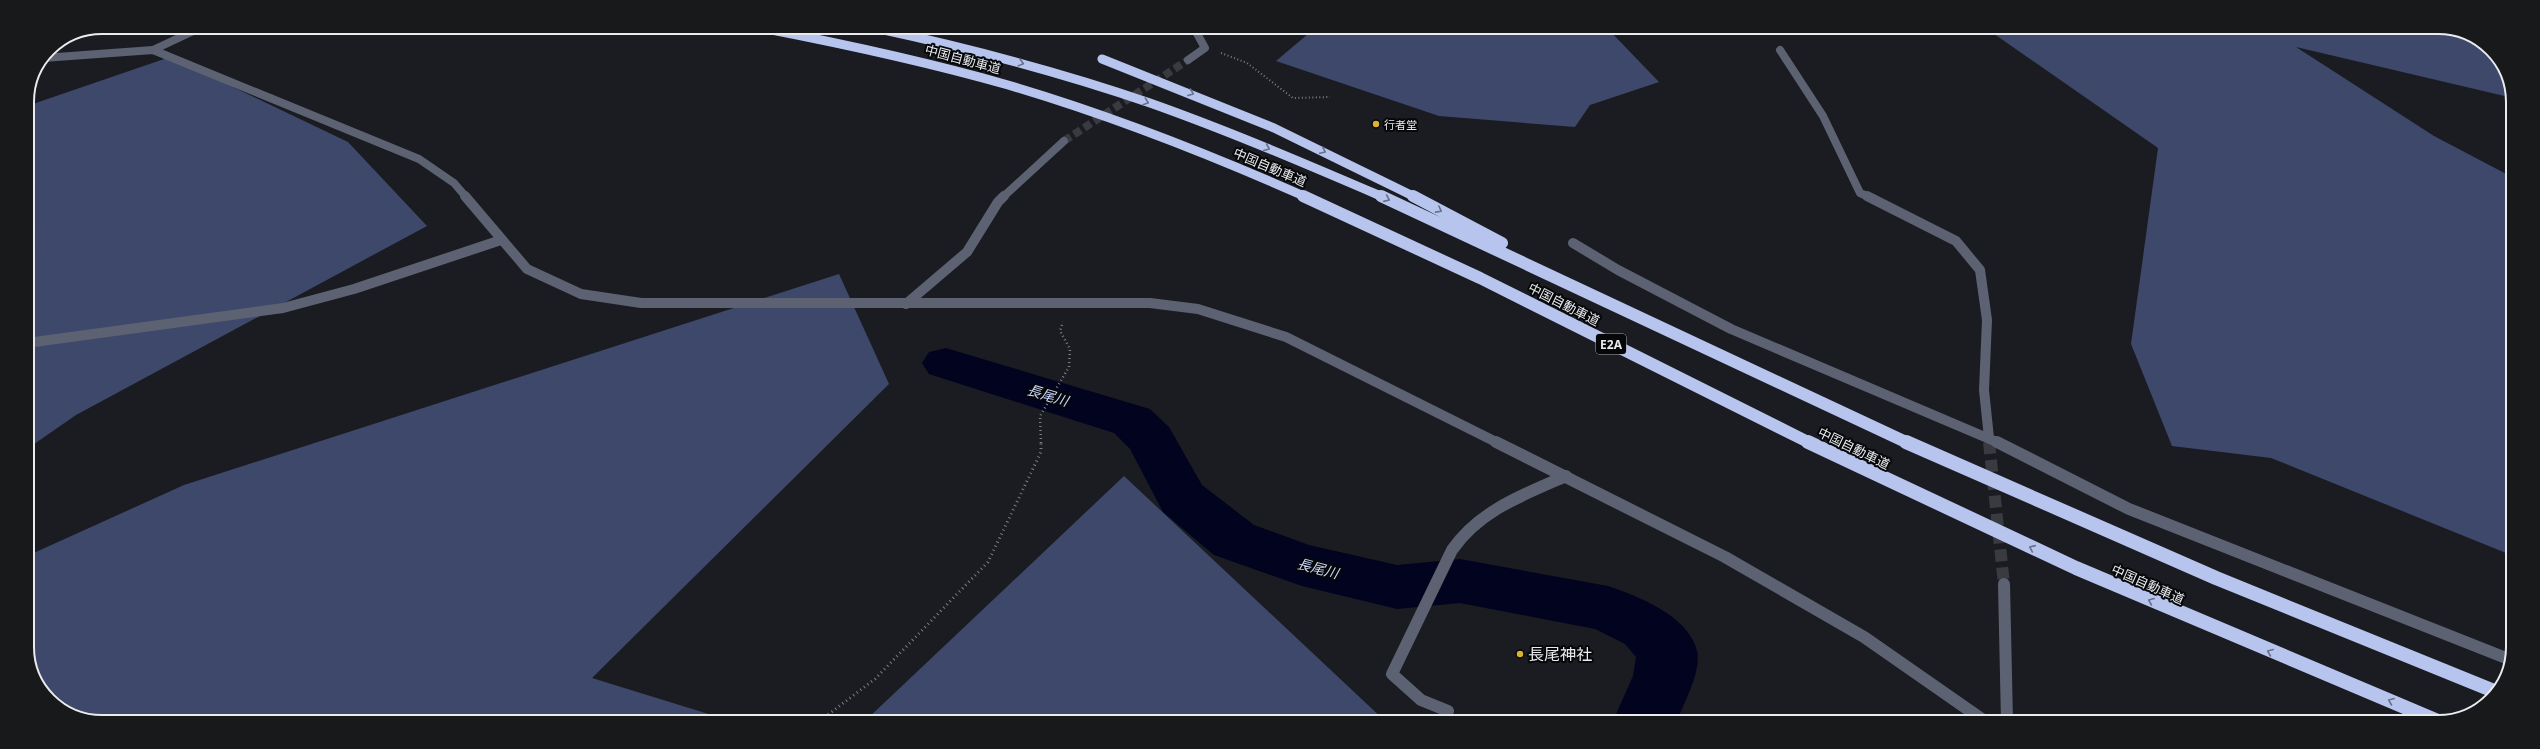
<svg xmlns="http://www.w3.org/2000/svg" width="2540" height="749" viewBox="0 0 2540 749" font-family="'Noto Sans','Noto Sans JP',sans-serif">
	<style>
		.forest { fill: #3d486b }
		.lines { fill: none; stroke-linecap: round; stroke-linejoin: round }
		.river { fill: #02041f; fill-rule: evenodd }
		.minor-tunnel-far2 { stroke: #393b41; stroke-width: 8; stroke-dasharray: 8 4; stroke-linecap: butt }
		.minor-tunnel-far1 { stroke: #393b41; stroke-width: 10; stroke-dasharray: 10 4.5; stroke-linecap: butt }
		.minor-tunnel { stroke: #393b41; stroke-width: 12; stroke-dasharray: 12 6; stroke-linecap: butt }
		.path-far2 { stroke: #7b7d82; stroke-width: 2; stroke-dasharray: 1 2.5; stroke-linecap: butt }
		.path-far1 { stroke: #7b7d82; stroke-width: 2.5; stroke-dasharray: 1 3; stroke-linecap: butt }
		.path { stroke: #7b7d82; stroke-width: 3; stroke-dasharray: 1 3.5; stroke-linecap: butt }
		.minor-far2 { stroke: #5c6272; stroke-width: 8 }
		.minor-far1 { stroke: #5c6272; stroke-width: 10 }
		.minor { stroke: #5c6272; stroke-width: 12 }
		.tertiary-far2 { stroke: #5c6272; stroke-width: 8 }
		.tertiary-far1 { stroke: #5c6272; stroke-width: 10 }
		.tertiary { stroke: #5c6272; stroke-width: 12 }
		.motorway-far2 { stroke: #b7c5ee; stroke-width: 9 }
		.motorway-far1 { stroke: #b7c5ee; stroke-width: 12 }
		.motorway { stroke: #b7c5ee; stroke-width: 14 }
		.oneway { stroke: #677087 }
		.poi-dot { fill: #dcb233; stroke: #060709; stroke-width: 1.5 }
		.labels { text-anchor: middle; dominant-baseline: central; stroke-width: 4; stroke-linejoin: round; paint-order: stroke }
		.far-poi-label { font-size: 11px; fill: #e9ebef; stroke: #060709; text-anchor: start }
		.shield { fill: #060709; stroke: #a5a7aa; stroke-width: 1 }
		.shield-label { font-size: 12px; font-weight: bold; fill: #e9ebef }
		.street-label { font-size: 13px; fill: #e9ebef; stroke: #060709 }
		.water-label { font-size: 14px; font-style: italic; fill: #cbd8fe; stroke: #060709 }
		.near-poi-label { font-size: 16px; fill: #e9ebef; stroke: #060709; text-anchor: start }
		.rim { fill: none; stroke: #e9ebef; stroke-width: 2 }
	</style>
	<rect width="100%" height="100%" fill="#1a1c22"/>
	<path class="forest" d="M1315,28l293,1 51,53 -69,23 -15,22 -136,-11 -163,-55z
		M1987,29l470,1 38,23 18,45 -217,-51 138,89 78,41 -1,378 -240,-97 -99,-12 -41,-102 27,-196z
		M170,57l178,85 79,84 -351,189 -49,34v-343z
		M839,274l50,110 -297,294 136,42 -645,-1 -38,-23 -18,-44v-96l157,-71z
		M1124,476l261,245 -519,-1z"/>
	<g class="lines">
		<path class="river" d="M946,348l204,61 19,18 33,58 52,40 55,20 88,20 63,-6 148,27c30,10 81,30 89,65 5,19 -13,52 -20,70h-64l20,-45 3,-19 -11,-13 -30,-15 -135,-26 -63,6 -95,-23 -88,-31 -51,-43 -33,-63 -16,-16 -185,-59 -7,-11 7,-11z"/>
		<path class="minor-tunnel-far2" d="M1064,141l124,-81"/>
		<path class="minor-tunnel-far1" d="M1989,438l1,5"/>
		<path class="minor-tunnel" d="M1989,442l15,142"/>
		<path class="path-far2" d="M1221,53l26,10 46,35 37,-1"/>
		<path class="path-far1" d="M1041,443l-1,-27 29,-49 1,-18 -10,-18 3,-9"/>
		<path class="path" d="M821,720l54,-41 113,-117 53,-110v-10"/>
		<path class="minor-far2" d="M153,50l49,-23
			M1780,50l43,66 37,77 9,4
			M1188,60l17,-12 -11,-20
			M1003,197l61,-56"/>
		<path class="minor-far1" d="M1867,196l89,45 24,29 7,50 -3,70 5,48
			M1573,243l45,27 113,59 268,114
			M906,304l61,-52 31,-50 6,-6"/>
		<path class="minor" d="M1997,442l132,67 382,151
			M2004,584l3,138
			M1448,711l-27,-11 -29,-26 60,-124c28,-40 71,-55 114,-74"/>
		<path class="tertiary-far2" d="M43,58l110,-8 266,109 35,24 12,14"/>
		<path class="tertiary-far1" d="M465,196l62,73 54,25 60,9h509l48,6 88,28 212,106
			M27,343l256,-35 71,-19 147,-49"/>
		<path class="tertiary" d="M1496,442l229,115 139,80 122,85"/>
		<path class="motorway-far2" d="M761,28c83,16 166,34 247,57 102,30 201,69 298,112
			M875,28c93,20 185,44 275,75 79,28 156,61 233,94
			M1102,59l172,69 141,69"/>
		<path class="motorway-far1" d="M1303,196l177,82 330,165
			M1381,196l527,247
			M1413,196l89,47"/>
		<path class="motorway" d="M1808,442l268,126 364,154
			M1906,442l310,136 278,113"/>
	</g>
	<defs><path id="oneway-chevron" d="M-2-3.5L2.5 0L-2 3.5" fill="none" stroke-width="1.6" stroke-linecap="round" stroke-linejoin="round"/></defs>
	<g class="oneway">
		<use href="#oneway-chevron" transform="translate(1021 63) rotate(15)"/>
		<use href="#oneway-chevron" transform="translate(1191 93) rotate(21)"/>
		<use href="#oneway-chevron" transform="translate(1146 102) rotate(19)"/>
		<use href="#oneway-chevron" transform="translate(1267 148) rotate(23)"/>
		<use href="#oneway-chevron" transform="translate(1323 151) rotate(25)"/>
		<use href="#oneway-chevron" transform="translate(1387 199) rotate(24)"/>
		<use href="#oneway-chevron" transform="translate(1439 210) rotate(28)"/>
		<use href="#oneway-chevron" transform="translate(2032 548) rotate(-156)"/>
		<use href="#oneway-chevron" transform="translate(2151 601) rotate(-157)"/>
		<use href="#oneway-chevron" transform="translate(2270 652) rotate(-157)"/>
		<use href="#oneway-chevron" transform="translate(2391 701) rotate(-158)"/>
	</g>
	<g class="poi-dot">
		<circle cx="1376" cy="124" r="4"/>
		<circle cx="1520" cy="654" r="4"/>
	</g>
	<g class="labels">
		<g class="far-poi-label">
			<text x="1384" y="124">行者堂</text>
		</g>
		<rect class="shield" x="1596" y="334" width="30" height="20" rx="3"/>
		<g class="shield-label">
			<text x="1611" y="344">E2A</text>
		</g>
		<g class="street-label">
			<text transform="translate(963 59) rotate(15)">中国自動車道</text>
			<text transform="translate(1270 167) rotate(23)">中国自動車道</text>
			<text transform="translate(1564 304) rotate(27)">中国自動車道</text>
			<text transform="translate(1854 448) rotate(26)">中国自動車道</text>
			<text transform="translate(2148 584) rotate(24)">中国自動車道</text>
		</g>
		<g class="water-label">
			<text transform="translate(1048 395) rotate(17)">長尾川</text>
			<text transform="translate(1318 568) rotate(15)">長尾川</text>
		</g>
		<g class="near-poi-label">
			<text x="1528" y="654">長尾神社</text>
		</g>
	</g>
	<path d="M0 0H2540V749H0ZM102 34H2438A68 68 0 0 1 2506 102V647A68 68 0 0 1 2438 715H102A68 68 0 0 1 34 647V102A68 68 0 0 1 102 34Z" fill="#18191b" fill-rule="evenodd"/>
	<path class="rim" d="M102 34H2438A68 68 0 0 1 2506 102V647A68 68 0 0 1 2438 715H102A68 68 0 0 1 34 647V102A68 68 0 0 1 102 34Z"/>
</svg>
